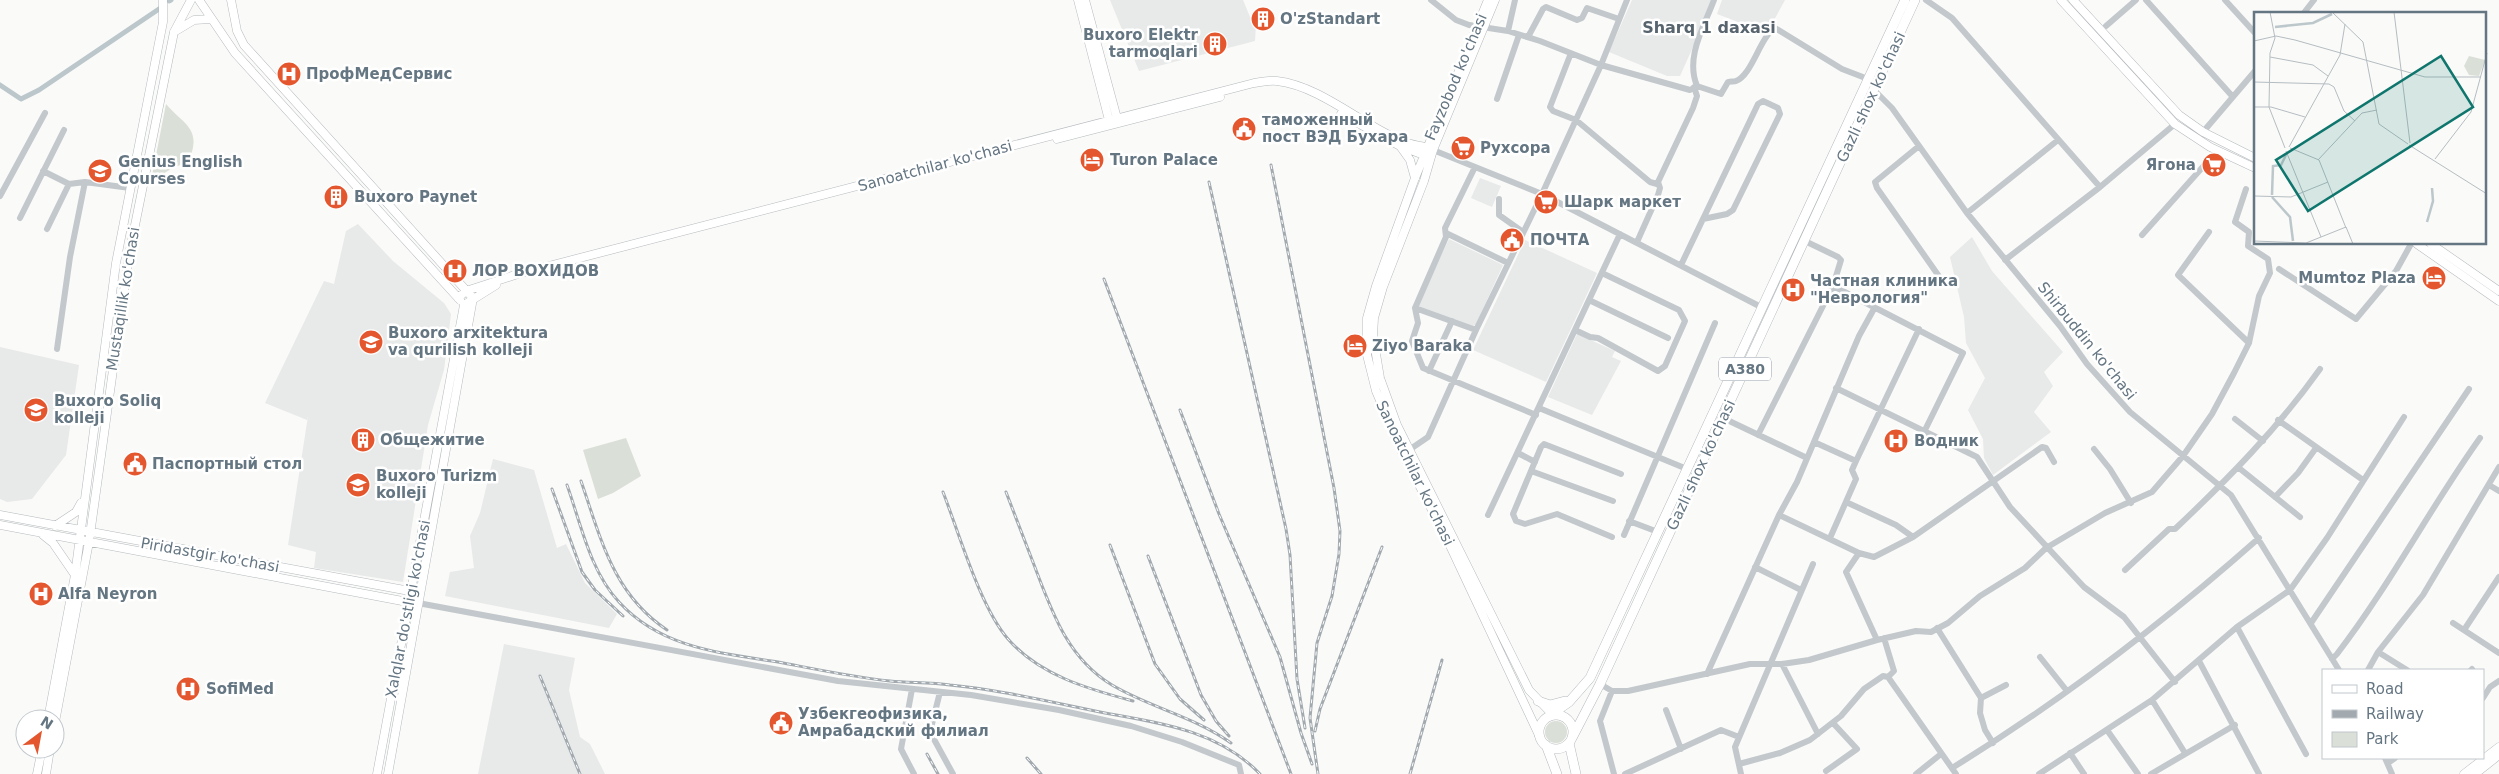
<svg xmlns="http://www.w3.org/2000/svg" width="2499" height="774" viewBox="0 0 2499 774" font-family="'DejaVu Sans',sans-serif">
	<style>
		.built { fill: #e8e9e9 }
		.green { fill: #dadfd7 }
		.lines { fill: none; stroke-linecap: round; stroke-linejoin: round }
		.canal { stroke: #bbc7cb; stroke-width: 5 }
		.major-casing { stroke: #b5babe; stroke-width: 9 }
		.highway-casing { stroke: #b4b9bd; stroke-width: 10 }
		.minor { stroke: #c3c8cc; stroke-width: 6 }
		.major { stroke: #fff; stroke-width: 8 }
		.highway { stroke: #fff; stroke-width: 9 }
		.rail-casing { stroke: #a2aab0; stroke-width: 3 }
		.rail { stroke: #fff; stroke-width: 1; stroke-dasharray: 4; stroke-linecap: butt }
		.labels { text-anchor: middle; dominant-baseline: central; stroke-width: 5; stroke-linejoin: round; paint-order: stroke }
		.shield { fill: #fff; stroke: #939fa8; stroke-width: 1 }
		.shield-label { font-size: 14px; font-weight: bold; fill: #657683 }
		.poi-label { font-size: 15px; font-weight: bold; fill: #657683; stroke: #fff; text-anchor: start }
		.street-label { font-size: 15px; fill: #657683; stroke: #fff }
		.neighbourhood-label { font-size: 16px; font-weight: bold; fill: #57646e; stroke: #fff }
		.inset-river { fill: none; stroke: #bbc7cb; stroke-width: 2.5 }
		.inset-road { fill: none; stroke: #b5bdc2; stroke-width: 1 }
		.view { fill: #0f766e; fill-opacity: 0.15; stroke: #0f766e; stroke-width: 2.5 }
		.inset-edge { fill: none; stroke: #657683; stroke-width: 2.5 }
	</style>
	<rect width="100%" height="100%" fill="#fafaf8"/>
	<path class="built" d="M1110,0h133l10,24 3,1 -1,16 -116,30z
		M1632,0h82l-34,76h-13l-58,-24z
		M1722,0h63l-18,33 -50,-19z
		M1480,178l21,8 -9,21 -21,-9z
		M358,224l35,37 51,42 7,11 -7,56 -16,55 -25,157 -89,-14 2,-16 -28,-7 20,-129 -1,4 -42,-17 59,-122 10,3 12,-53z
		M1972,237l20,34 71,81 -19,20 9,14 -19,26 17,20 -58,43 -9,-17 -1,-19 -15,-29 17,-32 -19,-35 -2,-26 -14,-60z
		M1449,239l54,26 -27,59 -4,3 -56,-20z
		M1525,240l72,33 -51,109 -73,-32z
		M1577,334l38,17 -3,6 9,4 -29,54 -44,-18z
		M0,347l79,18 -13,90 -34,44 -25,3 -7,-3z
		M493,459l41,11 23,78 9,-4 19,39 32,31 -8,14 -164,-32 5,-24 24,-4 -4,-32 10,-23z
		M504,644l71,14 -6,32 11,47 10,7 15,30h-127z"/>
	<path class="green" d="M166,104c19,22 36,24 23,57l-18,8 -20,12z
		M626,438l15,38 -28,17 -15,6 -15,-49z
		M1545 732a11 11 0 1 1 22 0a11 11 0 1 1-22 0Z"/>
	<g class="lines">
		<path class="canal" d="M169,1l2,-1
			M0,85l21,14 18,-9 120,-81"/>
		<defs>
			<path id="major" d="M199,0l36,53 225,247
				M231,0l6,31 7,14 229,253 -85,476
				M1078,0l32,124
				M1085,0l33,122
				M1488,0l-73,178 -39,108 -9,32v37l9,36 26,61 44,85 93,198
				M1495,0l-62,150 -9,31 -41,106 -9,31 -1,18 7,42 17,47 132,265 23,24
				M2061,0l114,124 35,23 45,21
				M2073,0l106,115 24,17 52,26
				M174,32l20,-12 16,-1
				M1341,114l59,32 24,9 9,-5
				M1057,139l163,-42
				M1400,146l10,14 5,18
				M2417,244l82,57
				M2431,244l68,47
				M458,298l8,-7 52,-17 736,-191c7,-1 15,-3 23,-2 44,5 86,45 127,61 10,4 20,3 29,8
				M464,305l32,-20
				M0,515l415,77
				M0,525l413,78
				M55,526l21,-14 5,-9
				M43,535l10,8 22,32
				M48,719l27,-144 41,-312 47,-241v-22
				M55,722l34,-180 40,-287 45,-223 17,-32
				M37,774l5,-25
				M46,774l4,-25
				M377,774l87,-469
				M2464,774l35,-27
				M2475,774l24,-19"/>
			<path id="highway" d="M1538,701l12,4 15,-4
				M1552,714l17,-12 21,-24 315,-678
				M1539 732a17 17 0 1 1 34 0a17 17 0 1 1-34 0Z
				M1572,738l28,-54 315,-684
				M1569,743l7,31
				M1546,745l11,29"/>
		</defs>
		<use href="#major" class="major-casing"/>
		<use href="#highway" class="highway-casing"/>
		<path class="minor" d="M1431,0l25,20 13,5 39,6 32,10 61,24 89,25 7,-4 24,8 7,-12c3,-1 6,0 8,-1 16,-6 24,-44 39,-53l67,41 26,10
			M1926,0l26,18 148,169
			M2146,0l87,97
			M2225,0l30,33
			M2303,14l11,-14
			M2106,26l30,-26
			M1508,31l7,-31
			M1528,37l15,-28 3,-2 31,13 5,-2 5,-10 32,11
			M1571,53l-21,54 3,4 23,9 74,62 7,2
			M1697,86c-12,-29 7,-59 17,-86
			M1874,90l18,18 75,105 93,113 27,38 43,48 101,83 108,175
			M1497,99l22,-64
			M2203,132l52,-61
			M1919,146l-44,36 2,6 66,94
			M1433,150l109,44 219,113
			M1475,167l-30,61 1,9 -31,71 3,15 -6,18 11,27 113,47
			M43,171l26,13 16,-2
			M0,196l45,-83
			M1499,199v16l24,17
			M1967,213l91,-73
			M20,218l44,-88
			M47,229l22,-45
			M2209,232l-31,43 71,68
			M1446,233l62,30
			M2142,235l75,-84
			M1637,242l21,-47 2,-7 -2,-6 35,-74 4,-12 -3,-9
			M2005,260l95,-73 75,-63
			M1681,265l77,-161 5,-3 15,7 2,6 -47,96 -6,4 -24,5
			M2279,269l77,50 40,-48 15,-27
			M1833,286l130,67 -38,77
			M1589,300l79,38
			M1415,308l61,22
			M1575,330l15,7 8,1 60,33 7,-5 20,-45 -6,-11 -77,-37
			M57,349l13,-92 15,-75 45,6
			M1429,371l23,-50
			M1836,388l141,69 33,50 74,80 40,30 51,65
			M1539,408l148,61
			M1723,418l84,40
			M2235,419l28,22
			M2278,420l85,60
			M1758,435l75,-149 8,-26 -3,-3 -29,-14
			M1814,442l42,19
			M2094,449l16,20 21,34
			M1409,450l19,-13 48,-107 66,-136 59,-129 26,-65
			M1518,453l17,9
			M2239,468l61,49
			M1531,471l82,30
			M2489,485l10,6
			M2275,497l23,-24 18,-25
			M1846,502l50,23 17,12
			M1488,515l132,-281
			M1779,515l80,38 -13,19 31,68
			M1629,521l29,11
			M1624,535l91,-212
			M1612,537l-55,-23 -32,10 -9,-3 -3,-7 28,-67 3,-3 77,30
			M1830,538l26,-59 -4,-9 4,-9 63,-132
			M1859,553l15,4 39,-20 129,-90 4,1 8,14
			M1755,567l46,23
			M2125,570l44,-41h6c53,-50 103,-101 145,-160
			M418,603l420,78 133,14 88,15 72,16 51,16 57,23 2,9
			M2311,623l158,-234
			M2453,623l46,30
			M2237,627l69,127
			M1937,628l44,70 -1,15 5,17 8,13
			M2464,630l35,-53
			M1884,638l10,33 -6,6 68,97
			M2378,652l29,18
			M2040,657l27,34
			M2332,659l5,-5c53,-69 93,-146 143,-216
			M2199,661l60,113
			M1782,664l36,70
			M2368,670l10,-18 45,-57 76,-128
			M2471,670l1,-1
			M1707,674l72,-159 18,-33 62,-146 16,-29
			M1600,684l12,7h16l122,-27h32l27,-4 68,-20 39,-9 15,1 17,-9 32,-27 45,-28 21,-20 59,-35 47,-21 31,-36 29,-42 22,-41 15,-30 10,-47 11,-23 -2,-14 -20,-13 1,-14 -14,-10 11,-33
			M912,689l-11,60 13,25
			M1612,691l-12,30 14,53
			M940,692l-10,40 23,42
			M1981,698l25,-13
			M2483,698l7,-11 9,-6
			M2152,700l33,53
			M1666,710l15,39
			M2107,730l31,44
			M2070,753l14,21
			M2385,758l7,16
			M2388,763l7,-5
			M1739,764l41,-11 30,-13 31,-24 23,-27 19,-13 5,1
			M1952,768c109,-67 211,-145 307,-230
			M1826,771l31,-22 -24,-26
			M1625,774l96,-44 18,7
			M1741,774l-6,-27 78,-183
			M1916,774l25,-20
			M2039,774l113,-74 85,-73 53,-37 37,-52 77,-121
			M2151,774l84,-49"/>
		<use href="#major" class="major"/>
		<use href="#highway" class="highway"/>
		<defs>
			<path id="rail" d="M1271,165l63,323 6,43 -1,23 -7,42 -15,47 -7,75 8,56
				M1209,182l77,347 4,26 7,124 8,49
				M1104,279l187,495
				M1180,410l39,104 61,143 21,76 11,31
				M581,481c20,58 32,113 86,149
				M567,485c14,39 23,86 52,117 42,46 101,51 159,60 37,7 74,15 112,19 20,2 40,1 60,4 52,5 104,18 155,28 56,10 114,18 155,61
				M552,489l30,83 13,18 28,26
				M943,492c16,41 37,115 65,147 31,36 80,50 125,62
				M1006,492c10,26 20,52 30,78 17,45 33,89 76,115 39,23 81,31 119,58
				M1110,545l45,119 25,35 24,21
				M1148,556l53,139 15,26 13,15
				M540,676l40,98
				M1315,731l5,-22 62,-162
				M927,754l11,20
				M1027,758l14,16
				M1410,774l32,-114"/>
		</defs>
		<use href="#rail" class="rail-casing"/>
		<use href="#rail" class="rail"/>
	</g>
	<defs>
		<symbol id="building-disc" viewBox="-11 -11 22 22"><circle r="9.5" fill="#e4572e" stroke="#fff"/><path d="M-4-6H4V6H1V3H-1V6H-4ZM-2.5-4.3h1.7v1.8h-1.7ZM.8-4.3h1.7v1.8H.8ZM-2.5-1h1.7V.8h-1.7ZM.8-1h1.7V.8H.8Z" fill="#fff"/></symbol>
		<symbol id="hospital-disc" viewBox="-11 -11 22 22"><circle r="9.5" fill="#e4572e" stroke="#fff"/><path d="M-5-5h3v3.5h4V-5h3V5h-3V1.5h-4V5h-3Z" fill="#fff"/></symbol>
		<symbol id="civic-disc" viewBox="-11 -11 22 22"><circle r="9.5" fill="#e4572e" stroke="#fff"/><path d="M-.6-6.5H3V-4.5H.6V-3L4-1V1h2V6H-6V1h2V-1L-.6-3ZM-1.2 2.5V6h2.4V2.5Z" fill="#fff"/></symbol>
		<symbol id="supermarket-disc" viewBox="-11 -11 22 22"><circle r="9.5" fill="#e4572e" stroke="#fff"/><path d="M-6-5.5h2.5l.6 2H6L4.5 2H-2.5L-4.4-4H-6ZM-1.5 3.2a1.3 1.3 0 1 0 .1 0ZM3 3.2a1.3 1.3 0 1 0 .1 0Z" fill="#fff"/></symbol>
		<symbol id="hotel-disc" viewBox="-11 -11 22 22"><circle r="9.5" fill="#e4572e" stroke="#fff"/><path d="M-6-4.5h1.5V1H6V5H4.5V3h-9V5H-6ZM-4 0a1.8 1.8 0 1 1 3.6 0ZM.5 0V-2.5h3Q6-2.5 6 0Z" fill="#fff"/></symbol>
		<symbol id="school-disc" viewBox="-11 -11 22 22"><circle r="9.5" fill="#e4572e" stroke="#fff"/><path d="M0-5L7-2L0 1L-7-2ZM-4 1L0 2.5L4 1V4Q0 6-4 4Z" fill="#fff"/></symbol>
		<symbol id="university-disc" viewBox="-11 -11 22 22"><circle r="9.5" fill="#e4572e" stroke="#fff"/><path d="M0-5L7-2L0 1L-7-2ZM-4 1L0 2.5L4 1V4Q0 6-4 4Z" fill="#fff"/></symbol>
	</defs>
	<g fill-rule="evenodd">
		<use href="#building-disc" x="1249" y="5" width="28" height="28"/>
		<use href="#building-disc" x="1201" y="30" width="28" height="28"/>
		<use href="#hospital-disc" x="275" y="60" width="28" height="28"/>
		<use href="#civic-disc" x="1230" y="115" width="28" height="28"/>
		<use href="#supermarket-disc" x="1449" y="134" width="28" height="28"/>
		<use href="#hotel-disc" x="1078" y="146" width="28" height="28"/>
		<use href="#supermarket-disc" x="2200" y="151" width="28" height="28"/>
		<use href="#school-disc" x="86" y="157" width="28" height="28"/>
		<use href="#building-disc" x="322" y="183" width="28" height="28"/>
		<use href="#supermarket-disc" x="1532" y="188" width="28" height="28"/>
		<use href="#civic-disc" x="1498" y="226" width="28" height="28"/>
		<use href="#hospital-disc" x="441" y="257" width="28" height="28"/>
		<use href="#hotel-disc" x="2420" y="264" width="28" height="28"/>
		<use href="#hospital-disc" x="1779" y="276" width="28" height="28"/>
		<use href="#university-disc" x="357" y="328" width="28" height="28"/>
		<use href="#hotel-disc" x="1341" y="332" width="28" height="28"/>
		<use href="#university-disc" x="22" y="396" width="28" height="28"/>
		<use href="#building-disc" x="349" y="426" width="28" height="28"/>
		<use href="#hospital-disc" x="1882" y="427" width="28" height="28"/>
		<use href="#civic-disc" x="121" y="450" width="28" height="28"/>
		<use href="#university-disc" x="344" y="471" width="28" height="28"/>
		<use href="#hospital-disc" x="27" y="580" width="28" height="28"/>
		<use href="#hospital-disc" x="174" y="675" width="28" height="28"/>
		<use href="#civic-disc" x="767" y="709" width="28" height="28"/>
	</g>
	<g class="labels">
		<rect class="shield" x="1719" y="357.5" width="52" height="23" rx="4"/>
		<g class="shield-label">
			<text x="1745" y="369">A380</text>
		</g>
		<g class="poi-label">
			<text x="1280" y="19">O'zStandart</text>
			<text x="1198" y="35" text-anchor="end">Buxoro Elektr<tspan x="1198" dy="17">tarmoqlari</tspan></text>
			<text x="306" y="74">ПрофМедСервис</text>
			<text x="1262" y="120">таможенный<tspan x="1262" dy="17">пост ВЭД Бухара</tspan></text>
			<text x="1480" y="148">Рухсора</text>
			<text x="1110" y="160">Turon Palace</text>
			<text x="118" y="162">Genius English<tspan x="118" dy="17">Courses</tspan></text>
			<text x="2196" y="165" text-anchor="end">Ягона</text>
			<text x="354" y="197">Buxoro Paynet</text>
			<text x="1564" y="202">Шарк маркет</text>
			<text x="1530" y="240">ПОЧТА</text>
			<text x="472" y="271">ЛОР ВОХИДОВ</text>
			<text x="2416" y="278" text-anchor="end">Mumtoz Plaza</text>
			<text x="1810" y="281">Частная клиника<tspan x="1810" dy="17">"Неврология"</tspan></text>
			<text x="388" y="333">Buxoro arxitektura<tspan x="388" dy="17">va qurilish kolleji</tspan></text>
			<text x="1372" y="346">Ziyo Baraka</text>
			<text x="54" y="401">Buxoro Soliq<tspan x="54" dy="17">kolleji</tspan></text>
			<text x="380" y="440">Общежитие</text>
			<text x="1914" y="441">Водник</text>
			<text x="152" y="464">Паспортный стол</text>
			<text x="376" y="476">Buxoro Turizm<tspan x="376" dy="17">kolleji</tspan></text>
			<text x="58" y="594">Alfa Neyron</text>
			<text x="206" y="689">SofiMed</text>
			<text x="798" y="714">Узбекгеофизика,<tspan x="798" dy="17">Амрабадский филиал</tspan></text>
		</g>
		<g class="street-label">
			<text transform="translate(1456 77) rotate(-67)">Fayzobod ko'chasi</text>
			<text transform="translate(1871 97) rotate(-65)">Gazli shox ko'chasi</text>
			<text transform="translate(935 166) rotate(-15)">Sanoatchilar ko'chasi</text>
			<text transform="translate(123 299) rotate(-81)">Mustaqillik ko'chasi</text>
			<text transform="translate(2087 341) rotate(51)">Shirbuddin ko'chasi</text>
			<text transform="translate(1701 465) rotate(-65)">Gazli shox ko'chasi</text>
			<text transform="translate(1415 473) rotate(64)">Sanoatchilar ko'chasi</text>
			<text transform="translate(210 555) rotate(10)">Piridastgir ko'chasi</text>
			<text transform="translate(408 609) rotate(-79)">Xalqlar do'stligi ko'chasi</text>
		</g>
		<g class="neighbourhood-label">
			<text x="1709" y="27">Sharq 1 daxasi</text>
		</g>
	</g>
	<g transform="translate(2254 12)">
		<rect width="232" height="232" fill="#fafaf8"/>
		<path d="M215,44l16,4 -6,16 -10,-1 -5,-9z" fill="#dadfd7"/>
		<path class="inset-river" d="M21,15l38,-4 19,-9M18,183l1,-29 8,-1 5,-10M18,185l18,20 3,24M173,210l6,-21 -1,-13"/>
		<path class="inset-road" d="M16,0l5,26 -5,15 -1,54 16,41M78,0l31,30 16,82 29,20M140,0l16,131M0,29l22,-5 19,4 130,37h56M16,45l43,8 15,11M0,70l75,2 5,3 10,24 11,10M0,95h17l34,10M155,133l78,49M35,135l51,-92 5,-31M36,136l29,12 27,68M32,139l35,86M181,147l36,-47 16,-59M64,148l44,-47 15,-3M0,184l37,1 37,-15M92,215l7,17M0,229l52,2 40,-16"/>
		<path class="view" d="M187,44l32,51 -165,104 -32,-51z"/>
		<rect width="232" height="232" class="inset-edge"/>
	</g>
	<rect x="2322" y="669" width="162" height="90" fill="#ffffff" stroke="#c1c8cd"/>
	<rect x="2332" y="685" width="25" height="8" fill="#ffffff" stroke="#c1c8cd"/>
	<text x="2366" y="694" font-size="15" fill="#657683">Road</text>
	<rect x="2332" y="710" width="25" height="8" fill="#a2aab0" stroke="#c1c8cd"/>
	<text x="2366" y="719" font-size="15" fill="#657683">Railway</text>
	<rect x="2332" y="732" width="25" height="15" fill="#dadfd7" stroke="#c1c8cd"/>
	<text x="2366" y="744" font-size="15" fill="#657683">Park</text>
	<g transform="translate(40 734) rotate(32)"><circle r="24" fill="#ffffff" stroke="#c1c8cd"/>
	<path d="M0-4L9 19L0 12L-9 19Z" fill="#e4572e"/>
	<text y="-8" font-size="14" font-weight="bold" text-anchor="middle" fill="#657683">N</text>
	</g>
</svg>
